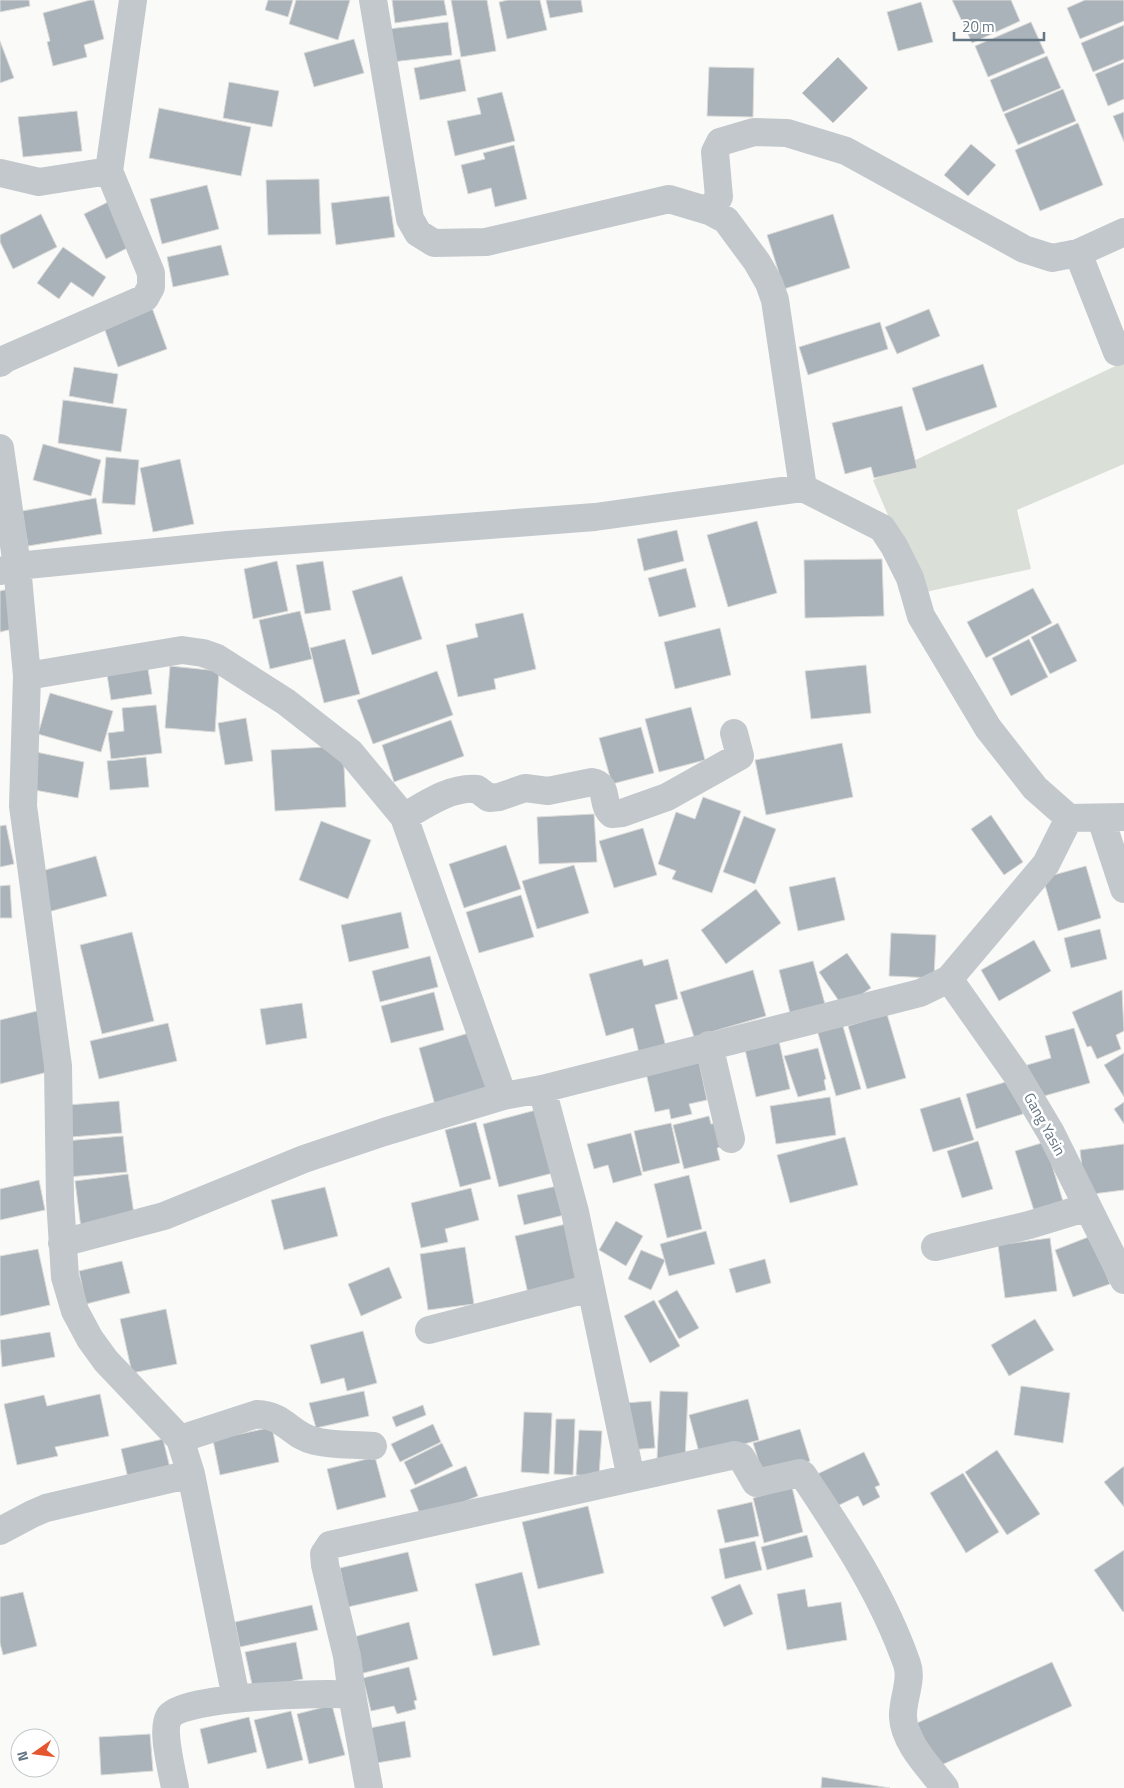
<svg xmlns="http://www.w3.org/2000/svg" width="1124" height="1788" viewBox="0 0 1124 1788" font-family="'Titillium Web',sans-serif">
	<style>
		.green { fill: #dadfd7 }
		.building { fill: #aab3b9; stroke: #dcdcda }
		.lines { fill: none; stroke-linecap: round; stroke-linejoin: round }
		.street { stroke: #c3c8cc; stroke-width: 28 }
		.labels { text-anchor: middle; dominant-baseline: central; stroke-width: 5; stroke-linejoin: round; paint-order: stroke }
		.street-label { font-size: 15px; fill: #657683; stroke: #fff }
	</style>
	<rect width="100%" height="100%" fill="#fafaf8"/>
	<path class="green" d="M1124,362v102l-107,46 14,59 -110,24 -48,-113z"/>
	<path class="building" d="M0,0h29l1,6 -30,6z
		M90,0h4l10,39 -20,6 3,12 -34,9 -6,-24 3,-1 -7,-28z
		M268,0h25l-5,17 -23,-7z
		M296,0h54l-12,40 -49,-16z
		M392,0h52l3,15 -52,8z
		M451,0h36l9,51 -35,6z
		M508,0h32l7,30 -40,9 -8,-37z
		M546,0h35l2,12 -33,6z
		M952,0h59l9,21 -48,22z
		M1085,0h39v21l-44,18 -13,-31z
		M921,2l12,40 -35,9 -11,-39z
		M448,22l4,33 -60,7 -4,-33z
		M1031,22l14,31 -57,24 -13,-31z
		M1124,25v34l-31,13 -12,-29z
		M354,39l10,34 -50,14 -10,-34z
		M0,41l14,37 -14,5z
		M1047,56l14,32 -58,24 -13,-32z
		M838,57l30,31 -35,35 -31,-30z
		M460,59l6,32 -46,9 -6,-32z
		M1124,62v37l-16,7 -13,-32z
		M709,67l45,1 -1,49 -46,-1z
		M229,82l50,9 -7,36 -49,-9z
		M1063,89l13,32 -58,24 -14,-31z
		M502,92l13,49 -60,15 -8,-35 34,-7 -4,-16z
		M159,108l92,19 -10,49 -92,-18z
		M77,111l5,40 -59,6 -5,-40z
		M1124,112v30l-11,-26z
		M1078,123l25,62 -63,26 -25,-61z
		M971,144l25,21 -28,31 -24,-21z
		M514,145l13,54 -32,8 -4,-19 -23,6 -7,-29 24,-6 -2,-6z
		M319,179l2,55 -53,1 -2,-55z
		M207,185l12,44 -57,15 -12,-45z
		M389,196l6,41 -59,8 -5,-42z
		M114,199l21,45 -29,15 -22,-45z
		M41,214l16,33 -44,22 -13,-27v-7z
		M833,214l17,54 -66,21 -17,-54z
		M221,245l8,30 -56,12 -6,-30z
		M63,247l43,30 -13,20 -22,-15 -12,17 -22,-16z
		M151,305l16,44 -49,18 -16,-45z
		M929,309l11,27 -43,18 -12,-27z
		M880,322l8,27 -80,26 -9,-28z
		M983,364l14,43 -71,24 -14,-43z
		M74,367l44,7 -5,30 -44,-8z
		M63,400l64,9 -6,43 -63,-9z
		M902,406l15,62 -43,10 -3,-11 -26,7 -13,-51z
		M43,444l58,16 -10,36 -58,-16z
		M106,457l33,3 -4,45 -33,-2z
		M180,459l14,65 -41,8 -13,-64z
		M96,498l6,36 -74,12 -6,-35z
		M757,521l20,72 -49,14 -21,-72z
		M677,530l7,31 -40,10 -7,-32z
		M882,559l2,57 -79,2 -1,-58z
		M277,561l11,50 -35,8 -9,-50z
		M323,561l8,49 -26,4 -9,-49z
		M686,568l10,39 -37,10 -11,-39z
		M402,576l20,63 -50,16 -20,-64z
		M13,588l8,39 -21,5v-41z
		M1033,588l19,35 -66,35 -19,-36z
		M300,611l12,48 -42,10 -11,-49z
		M523,613l13,56 -42,10 2,10 -38,8 -12,-52 32,-8 -3,-13z
		M1058,623l19,38 -27,13 -19,-37z
		M720,628l11,47 -56,14 -11,-47z
		M345,639l15,55 -36,9 -14,-55z
		M1029,639l19,38 -37,19 -19,-38z
		M147,663l5,31 -41,6 -5,-32z
		M866,665l5,48 -60,6 -6,-48z
		M170,666l49,5 -4,61 -50,-4z
		M437,671l16,44 -80,29 -16,-44z
		M50,693l63,18 -12,41 -63,-18z
		M156,705l6,48 -51,6 -3,-26 16,-2 -2,-23z
		M691,707l14,53 -46,12 -14,-53z
		M246,718l7,43 -28,4 -7,-42z
		M451,720l13,36 -70,26 -12,-37z
		M641,727l13,46 -42,11 -13,-46z
		M842,743l11,54 -87,18 -11,-55z
		M343,746l3,61 -71,4 -4,-61z
		M36,752l48,10 -6,36 -49,-9z
		M146,757l3,30 -39,3 -3,-29z
		M703,797l38,14 -29,82 -40,-14 4,-8 -18,-7 18,-52 19,7z
		M594,814l3,48 -58,2 -2,-47z
		M991,815l32,47 -19,13 -33,-46z
		M744,816l32,13 -21,55 -32,-12z
		M321,821l50,19 -23,59 -49,-19z
		M6,825l8,39 -14,3v-41z
		M643,828l14,47 -43,13 -15,-47z
		M506,845l15,44 -57,19 -15,-44z
		M96,856l11,40 -59,16 -10,-40z
		M574,865l15,48 -52,16 -15,-48z
		M1086,866l15,52 -43,13 -15,-53z
		M835,877l10,43 -47,11 -9,-44z
		M10,885l2,33h-12v-32z
		M756,889l25,34 -55,41 -25,-34z
		M521,895l13,42 -55,16 -13,-41z
		M401,912l8,36 -60,14 -8,-37z
		M1100,929l7,30 -36,9 -7,-30z
		M132,932l22,89 -52,13 -22,-89z
		M891,933l45,2 -2,43 -45,-2z
		M1034,940l17,31 -52,30 -18,-31z
		M847,953l24,35 -28,19 -24,-35z
		M430,956l8,31 -58,15 -8,-31z
		M642,959l2,7 24,-7 10,40 -23,6 11,42 -27,6 -6,-25 -27,8 -17,-62z
		M813,961l12,43 -35,9 -11,-43z
		M753,970l13,46 -72,21 -14,-45z
		M1122,990l2,41 -8,4 5,14 -24,10 -6,-13 -4,1 -15,-35z
		M434,992l10,38 -53,13 -10,-37z
		M302,1003l5,35 -41,7 -6,-36z
		M41,1010l15,60 -56,14v-64z
		M887,1014l19,64 -39,11 -19,-63z
		M168,1023l9,38 -78,18 -9,-38z
		M842,1023l19,66 -25,7 -19,-66z
		M1074,1028l16,55 -53,15 -10,-33 24,-7 -6,-22z
		M472,1032l16,58 -53,15 -16,-57z
		M777,1033l13,56 -34,8 -13,-56z
		M818,1048l8,31 -2,1 2,10 -28,7 -14,-41z
		M1124,1053v44l-20,-32z
		M699,1062l8,38 -18,4 3,10 -21,5 -2,-10 -14,3 -9,-39z
		M1012,1080l11,34 -47,15 -10,-35z
		M830,1097l6,38 -60,9 -6,-38z
		M960,1097l14,43 -41,12 -13,-43z
		M119,1101l3,32 -51,4 -3,-32z
		M1124,1102v22l-10,-15z
		M536,1110l17,63 -54,14 -16,-63z
		M709,1116l2,8 11,-2 6,23 -11,3 3,12 -36,9 -11,-44z
		M476,1122l15,57 -31,8 -15,-57z
		M671,1123l9,40 -37,9 -9,-41z
		M631,1133l11,42 -29,8 -5,-18 -14,4 -7,-25z
		M123,1136l4,36 -59,5 -3,-36z
		M845,1137l13,48 -68,18 -13,-48z
		M978,1141l15,48 -31,9 -15,-47z
		M1045,1142l20,66 -29,9 -21,-66z
		M1124,1144v46l-39,5 -5,-45z
		M128,1174l7,47 -54,7 -6,-47z
		M689,1175l13,54 -35,9 -13,-54z
		M39,1180l6,30 -45,10v-31z
		M557,1186l7,29 -40,10 -7,-30z
		M325,1187l13,49 -54,14 -13,-50z
		M471,1188l8,32 -34,9 3,13 -27,6 -10,-45z
		M616,1221l27,15 -17,30 -27,-16z
		M566,1224l13,62 -50,12 -14,-62z
		M706,1231l9,33 -46,12 -9,-32z
		M1091,1236l19,48 -37,13 -18,-47z
		M1050,1238l7,53 -52,7 -7,-53z
		M465,1247l9,57 -46,6 -8,-56z
		M38,1249l12,56 -50,11v-60z
		M641,1250l24,10 -14,30 -23,-11z
		M765,1259l6,24 -35,10 -7,-24z
		M122,1261l8,32 -44,11 -7,-33z
		M389,1267l13,31 -41,18 -13,-32z
		M677,1290l22,38 -20,11 -21,-38z
		M654,1300l26,46 -30,17 -26,-47z
		M166,1309l11,55 -45,9 -12,-54z
		M1035,1319l19,31 -45,26 -18,-31z
		M363,1331l14,52 -30,8 -3,-13 -23,6 -11,-39z
		M50,1332l5,25 -53,10 -2,-27z
		M1021,1386l49,7 -7,50 -49,-8z
		M364,1391l5,25 -53,12 -7,-25z
		M660,1391l28,1 -3,69 -28,-2z
		M100,1394l9,42 -54,11 3,9 -41,9 -13,-61 40,-9 3,11z
		M748,1399l11,41 -59,16 -11,-41z
		M651,1401l4,47 -27,2 -3,-47z
		M423,1405l3,10 -30,12 -4,-10z
		M524,1412l28,1 -3,61 -28,-2z
		M556,1419h19l-2,56 -19,-1z
		M433,1424l8,18 -41,20 -9,-18z
		M272,1427l7,35 -59,13 -7,-35z
		M800,1429l10,32 -47,14 -10,-32z
		M579,1430l23,1 -3,45 -23,-1z
		M163,1439l7,29 -42,10 -7,-29z
		M442,1443l11,23 -38,19 -11,-23z
		M997,1450l43,64 -33,21 -42,-63z
		M864,1452l16,33 -5,2 5,10 -17,9 -5,-10 -29,14 -16,-34z
		M375,1457l11,40 -49,13 -10,-41z
		M466,1466l12,30 -56,23 -12,-29z
		M1124,1466v41l-20,-25z
		M963,1473l36,59 -33,21 -36,-60z
		M792,1487l11,45 -39,11 -11,-45z
		M752,1502l7,34 -34,7 -8,-33z
		M588,1506l16,67 -66,16 -16,-67z
		M807,1535l6,22 -46,13 -6,-23z
		M755,1541l7,29 -37,9 -6,-30z
		M1124,1550v61l-1,1 -29,-42z
		M408,1552l10,39 -70,16 -8,-39z
		M522,1572l18,73 -47,11 -18,-72z
		M740,1584l13,30 -29,13 -13,-30z
		M805,1589l3,18 33,-5 6,38 -60,10 -10,-56z
		M23,1592l14,54 -34,9 -3,-12v-46z
		M312,1605l6,25 -78,17 -5,-25z
		M409,1622l9,37 -62,16 -10,-36z
		M296,1642l7,37 -50,10 -8,-37z
		M1052,1662l20,44 -135,61 -20,-44z
		M409,1667l8,33 -3,1 2,8 -19,5 -3,-8 -23,5 -8,-33z
		M332,1705l13,50 -36,9 -12,-50z
		M291,1711l12,49 -36,9 -13,-49z
		M249,1717l8,35 -49,12 -8,-35z
		M405,1721l6,36 -40,7 -6,-35z
		M150,1734l3,37 -52,4 -2,-38z
		M822,1777l68,11h-69z"/>
	<g class="lines">
		<path class="street" d="M373,0l37,219 8,14 16,10 52,-1 183,-43 40,12 17,9 31,42 12,21 6,17 28,188
			M0,173l39,9 70,-11
			M709,211l10,-14 -4,-45 5,-10 34,-10 33,1 59,18 178,98 28,9 26,-5 46,-21
			M1078,253l39,99
			M0,363l5,-4 140,-61 6,-11v-14l-42,-102 24,-171
			M0,448l17,118 10,110 -4,130 35,260 2,133 5,78 10,34 15,28 16,22 74,78 11,35 45,224
			M0,571l17,-5 211,-21 367,-28 208,-29 79,40 12,18 16,32 11,38 67,112 47,60 34,30 55,-1
			M27,676l155,-26 21,3 14,5 69,44 64,50 54,65 99,279
			M404,817c22,-13 46,-30 73,-28l12,9 10,-1 26,-9 23,3 44,-9c18,3 8,22 20,32l10,-1 45,-16 73,-41 -6,-23
			M1101,819l23,70
			M949,979l67,95 35,59 73,147
			M709,1045l22,94
			M542,1089l33,123 56,266
			M62,1243l102,-27 140,-57 80,-27 119,-36 39,-7 378,-96 29,-14 97,-115 23,-46
			M935,1247l94,-22 59,-18
			M429,1330l162,-42
			M180,1439l77,-25c28,1 34,22 58,27 19,5 40,3 58,5
			M0,1531l32,-17 14,-6 145,-34
			M352,1695l-5,-39 -22,-91 -1,-11 6,-9 405,-90 6,2 15,26 44,-10 3,2c40,60 80,120 104,189 6,16 -5,36 -4,53 1,26 27,51 42,71
			M175,1788c-3,-17 -14,-58 -6,-71 12,-21 157,-25 183,-22l17,93"/>
	</g>
	<g class="labels">
		<g class="street-label">
			<text transform="translate(1045 1124) rotate(61)">Gang Yasin</text>
		</g>
	</g>
	<g transform="translate(35 1753) rotate(256)"><circle r="24" fill="#ffffff" stroke="#c1c8cd"/>
	<path d="M0-4L9 19L0 12L-9 19Z" fill="#e4572e"/>
	<text y="-8" font-size="14" font-weight="bold" text-anchor="middle" fill="#657683">N</text>
	</g>
	<path d="M954 32v8h90v-8" fill="none" stroke="#657683" stroke-width="2.5"/>
	<text x="962" y="32" font-size="15" fill="#657683" stroke="#ffffff" stroke-width="4" paint-order="stroke">20 m</text>
</svg>
